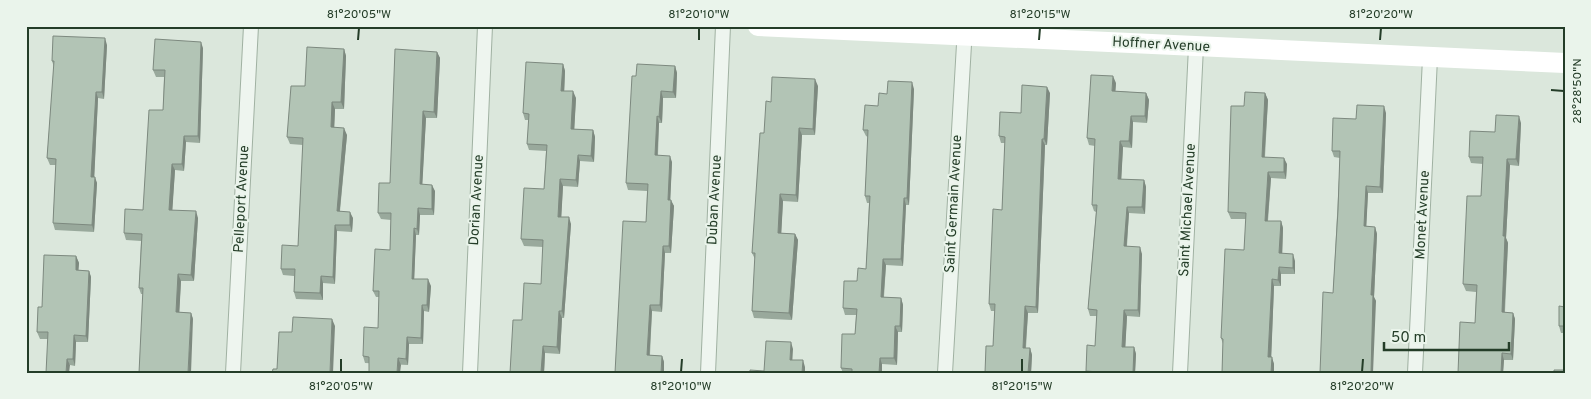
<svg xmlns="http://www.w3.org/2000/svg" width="1591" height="399" viewBox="0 0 1591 399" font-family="Overpass,sans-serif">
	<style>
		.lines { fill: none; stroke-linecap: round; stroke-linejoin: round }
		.street-casing { stroke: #a0b1a2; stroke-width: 16 }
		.street { stroke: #eef5ef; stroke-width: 14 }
		.secondary { stroke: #fff; stroke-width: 20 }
		.wall { fill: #99a99c }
		.shaded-wall { fill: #7d897f }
		.building { fill: #b2c4b5; stroke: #7d897f }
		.ticks { fill: none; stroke: #243d28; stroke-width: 2 }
		.labels { text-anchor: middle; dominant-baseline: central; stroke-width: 4; stroke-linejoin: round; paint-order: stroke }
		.street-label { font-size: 14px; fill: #243d28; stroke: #eaf4eb }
		.neatline { fill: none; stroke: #243d28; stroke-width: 2 }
		.ticks-label { font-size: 12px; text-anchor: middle; fill: #243d28 }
	</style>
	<rect width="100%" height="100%" fill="#dbe7dc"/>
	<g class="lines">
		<defs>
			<path id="street" d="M233,373l18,-347
				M470,373l15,-347
				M708,373l15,-347
				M945,373l20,-346
				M1180,373l16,-326
				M1415,373l15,-315"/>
		</defs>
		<use href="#street" class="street-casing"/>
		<use href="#street" class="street"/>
		<path class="secondary" d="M758,26l807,37"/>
	</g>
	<path class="wall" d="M107,45l-3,54 -6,-1 -4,79 3,6 -3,49 -39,-2 -2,-7 3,-58h-6l-3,-7 7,-91 -2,-6z
		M203,48l-3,95 -14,-1 -2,29 -9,-1 -3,40 26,8 -4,63h-13l-2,31 12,1 2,6 -50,-25h-2l-2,-6 2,-47 -15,-1 -2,-7 19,-23 20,-100 1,-33h-8l-3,-7z
		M344,49l2,7 -2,53h-9l-1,18 13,8 -7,76 13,7 -1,14 -15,-1 -2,53 -12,-1v17l-27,-1 -2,-7v-16l-11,-1 -2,-6 17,-23 5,-101 -13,-1 -3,-7 18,-51z
		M437,52l3,6 -3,60h-11l-4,66 13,7 -1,24h-14l-1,20h-3l-2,44 17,7 -2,26 -5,-1 -1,33h-14l-1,21 -43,-2 -2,-7 15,-28 1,-31h-3l-3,-6 17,-41 1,-30 -10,-1 -3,-6 12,-30z
		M563,64l2,7 -1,20 12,7 -2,31 19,1 2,7 -1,25 -14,-1 -2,26 -15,-1 -2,31 10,7 -7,94h-2l-2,36 -15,-1 -1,20h-34l12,-53 19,-36 2,-37 -19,-1 -3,-7 23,-50 2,-38 -17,-1 -2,-6 2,-24h-4l-2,-7z
		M675,66l2,7 -1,25h-13l-1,25h-3l-1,32 14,7 -2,38 4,6 -3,47h-6l-3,59 -10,-1 -2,44 12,1 2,6 -49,11 31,-151 1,-31 -19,-1 -2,-7 10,-107z
		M1116,83l-1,8 31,2 3,7 -2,23 -14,-1 -1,26 -9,-1 -2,32 23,1 2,7 -1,27 -16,-1 -2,33 15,8 -2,63 -13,-1 -2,31h9l2,7 -1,19h-48l-1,-2 9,-25 2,-30h-7l-2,-7 8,-97 -2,-1 -2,-6 3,-59 -6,-1 -2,-7z
		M818,86l-3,49h-13l-4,67 -15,-1 -2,32 14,1 3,6 -6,80 -38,-2 -2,-7 3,-52 -3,-6 12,-120 7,-31z
		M914,89l-5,116h-3l-3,61 -17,-1 -2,32 17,1 2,7 -1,27h-4l-1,33 -15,-1v9h-39l-2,-5 14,-34 1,-19h-11l-2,-7 14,-27 9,-12 3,-66h-2l-2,-7 3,-59 -2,-1 -3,-6 15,-24 9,-12z
		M1050,93l-3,52h-2l-7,168h-10l-2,35h4l2,7 -1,18h-46l8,-27 2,-35h-4l-2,-7 13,-94 3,-67h-4l-2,-7 22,-23z
		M1265,93l3,7 -3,57 22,7 -1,15 -15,-1 -3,43h13l2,7 -1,26 13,7v13h-14v12h-7l-3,71 3,7v9h-52l1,-29 -2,-6 23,-88 2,-31h-15l-3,-7 16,-106z
		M1386,113l-3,80h-15l-2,33 9,1 2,7 -3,63 2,4 -43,-8 7,-135 -6,-1 -2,-6 24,-32z
		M1521,123l-2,43 -9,-1 -4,73 2,5 -3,69 8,1 2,6 -2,41h-9l-1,13h-45l17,-50 1,-31 -10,-1 -3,-7 18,-88 2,-32 -12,-1 -2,-6 26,-25z
		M76,256l3,7 -1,7 11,1 2,6 -3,65h-12l-1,24 -5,-1 -22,-26h-8l-3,-7 5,-25z
		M1565,307v26h-4l-2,-7z"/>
	<path class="shaded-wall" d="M105,38l2,7 -3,54 -2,-7z
		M201,42l2,6 -3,95 -2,-7z
		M344,49l2,7 -2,53 -3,-7z
		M437,52l3,6 -3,60 -3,-6z
		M563,64l2,7 -1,26 -3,-6z
		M675,66l2,7 -1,25 -3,-6z
		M1113,76l3,7 -1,15 -3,-7z
		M815,79l3,7 -3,49 -2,-6z
		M912,82l2,7 -5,116 -2,-7z
		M1047,87l3,6 -3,52 -3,-6z
		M573,91l3,7 -2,37 -3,-6z
		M661,91l2,7 -1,25 -3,-6z
		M96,92l2,6 -4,85 -3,-6z
		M1146,93l3,7 -2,23 -2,-7z
		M1265,93l3,7 -4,63 -2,-6z
		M332,102l3,7 -1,25 -3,-7z
		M1384,106l2,7 -3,80 -3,-6z
		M423,111l3,7 -4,73 -2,-7z
		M657,116l2,7 -2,39 -2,-7z
		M1131,116l2,6 -1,26 -3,-7z
		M1519,116l2,7 -2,43 -3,-7z
		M344,128l3,7 -8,83 -2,-7z
		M799,128l3,7 -4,67 -2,-7z
		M593,130l2,7 -1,25 -3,-6z
		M184,136l2,6 -2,29 -2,-7z
		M1042,139l3,6 -7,168 -2,-6z
		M1120,141l3,6 -2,38 -3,-6z
		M578,155l2,6 -2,26 -2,-7z
		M670,156l2,6 -2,44 -2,-6z
		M1284,158l3,6 -1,15 -2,-7z
		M1507,159l3,6 -4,73 2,5 -4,76 -2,-7 1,-76z
		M172,164l3,6 -3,46 -3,-6z
		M1268,172l3,6 -4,49 -2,-6z
		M95,177l2,6 -3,49 -2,-7z
		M560,179l3,7 -2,37 -3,-6z
		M1144,180l2,7 -1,27 -3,-7z
		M432,185l3,6 -1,24 -2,-6z
		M1366,186l2,7 -2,40 -2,-7z
		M780,194l3,7 -2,38 -3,-6z
		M904,198l2,7 -3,61 -2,-7z
		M671,200l3,6 -3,47 -2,-7z
		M1127,207l2,6 -3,40 -2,-7z
		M418,208l2,7 -1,20 -2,-6z
		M196,211l2,7 -4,63 -3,-6z
		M350,212l3,6 -1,14 -2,-7z
		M569,217l2,7 -7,94 -2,-7z
		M1281,221l2,7 -1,32 -3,-7z
		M335,225l2,6 -2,53 -2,-7z
		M1375,227l2,7 -3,63 2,4 -3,72h-2v-78z
		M414,228l2,7 -2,50 -2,-6z
		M795,234l3,6 -6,80 -3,-7z
		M663,246l2,7 -3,59 -2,-7z
		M1140,247l2,7 -2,63 -2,-7z
		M1293,254l2,7v13l-2,-6z
		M76,256l3,7 -1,14 -2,-7z
		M883,259l3,6 -3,38 -2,-6z
		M1279,267l2,7v12l-3,-6z
		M89,271l2,6 -3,65 -2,-6z
		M178,274l3,7 -2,38 -3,-7z
		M321,276l2,7v17l-3,-7z
		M428,279l3,7 -2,26 -2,-7z
		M1272,279l2,7 -3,77 -3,-6z
		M901,298l2,7 -1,27 -2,-6z
		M422,305l2,6 -1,33 -2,-6z
		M650,305l2,6 -3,51 -2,-7z
		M1025,306l3,7 -3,41 -2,-6z
		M1124,310l3,6 -2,38 -3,-7z
		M559,311l3,7 -2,36 -3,-7z
		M191,313l2,6 -2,54h-3z
		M1513,313l2,6 -2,41 -2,-6z
		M332,319l3,7 -2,47h-3z
		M895,326l3,6 -1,33 -3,-7z
		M74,335l2,7 -1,24 -2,-7z
		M407,337l2,7 -1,21 -2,-6z
		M791,342l2,7 -1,17 -2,-6z
		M543,346l2,7 -1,20 -3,-1z
		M1134,347l2,7 -1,19h-2z
		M1030,348l2,7 -1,18h-3z
		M1502,353l2,7 -1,13h-2z
		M662,356l2,6v11h-3z
		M1272,357l2,7v9h-3z
		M398,358l3,7 -1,8h-3z
		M880,358l2,6v9h-3z
		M67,359l3,6 -1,8h-3z
		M803,360l2,7v6h-3z"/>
	<path class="building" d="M53,36l52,2 -3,54h-6l-5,85h4l-3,48 -39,-2 3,-64 -9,-1 7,-97h-2z
		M155,39l46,3 -3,94h-14l-2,28h-10l-3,46 27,1 -5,64 -13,-1 -2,38 15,1 -3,60h-49l4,-85h-4l3,-54 -18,-1 1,-24 18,1 6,-100h14l2,-40h-12z
		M307,47l37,2 -3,53h-9l-1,25 13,1 -7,83 13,1v13h-15l-2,52 -12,-1 -1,17 -26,-1 1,-23h-14l1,-24 16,1 5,-108 -16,-1 4,-51h14z
		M395,49l42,3 -3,60 -11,-1 -3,73 12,1v24l-14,-1 -1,21 -3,-1 -2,51h16l-1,26h-5l-1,33 -14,-1 -1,22 -8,-1 -1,15h-28v-16l-6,-1 1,-29 14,1 1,-37h-6l2,-42 15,1 1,-37h-13l1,-30h11z
		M526,62l37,2 -2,27h12l-2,38 22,1 -2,26 -13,-1 -2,25 -16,-1 -2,38h11l-7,94h-3l-2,36 -14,-1 -2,26 -31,1 3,-53h9l2,-37 17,1 2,-44 -22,-1 3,-51 20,1 3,-44 -20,-1 2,-30 -6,-1z
		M637,64l38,2 -2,26 -12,-1 -2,26 -2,-1 -2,39 15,1 -2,44h3l-2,46h-6l-3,59h-10l-3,50 15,1 -1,17h-46l8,-152 23,1 2,-38 -22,-1 6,-107h4z
		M1091,75l22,1 -1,15 34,2 -1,23h-14l-2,25h-9l-2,38 26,1 -2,27h-15l-3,39 16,1 -2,63h-14l-2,37h12l-1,26h-35v-1l-12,-1 1,-26 8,1 2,-36 -9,-1 9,-104h-5l3,-66 -8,-1z
		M772,77l43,2 -2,50 -14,-1 -3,67 -16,-1 -2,39 17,1 -6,79 -37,-2 3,-58h-3l8,-120h4l2,-32 5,1z
		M888,81l24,1 -5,116h-3l-3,61h-18l-2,38 20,1 -1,28h-5l-1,32h-14l-1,15h-27v-4l-11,-1 1,-34h13l2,-25 -14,-1 1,-27h13l1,-13 8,1 4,-73h-5l3,-66h-5l2,-25 13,1 1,-13 8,1z
		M1022,85l25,2 -3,52h-2l-6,168 -11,-1 -2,42h7l-2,25h-43l1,-27h7l2,-42h-6l4,-95 9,1 3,-73 -6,-1 1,-24 21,1z
		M1245,92l20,1 -3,64 22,1v14h-16l-3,49h16l-2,32 14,1v14l-14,-1 -1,13 -6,-1 -4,78h4l-1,16h-49l1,-34 -2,-1 4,-89 19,1 2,-37 -18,-1 3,-106h13z
		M1357,105l27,1 -4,81 -14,-1 -2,40 11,1 -4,68h2l-2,78h-51l3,-81 10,1 5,-83 2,-59h-8l1,-33 23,1z
		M1496,115l23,1 -3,43h-9l-4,77h2l-3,76 11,1 -2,41 -9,-1 -1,20h-43l2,-51 15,1 2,-38 -14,-1 4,-88h14l2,-39h-14l1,-26 25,1z
		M44,255l32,1v14l13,1 -3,65 -12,-1 -1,24h-6l-1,14h-20l2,-41h-11l1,-25h4z
		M1559,306l6,1v19h-6z
		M293,317l39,2 -2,54h-58l1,-4h4l2,-37h13z
		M766,341l25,1 -1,18h13l-1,13h-52v-3l14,1z
		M1554,370h11v3h-11z"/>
	<path class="ticks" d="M358,40l1,-12M699,40v-12M1039,40l1,-12M1380,40l1,-12M1551,90l13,1M341,372v-13M681,372l1,-13M1022,372v-13M1362,372l1,-13"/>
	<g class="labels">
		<g class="street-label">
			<text transform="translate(1161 45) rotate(3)">Hoffner Avenue</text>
			<text transform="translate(242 199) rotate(-87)">Pelleport Avenue</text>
			<text transform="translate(477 200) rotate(-87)">Dorian Avenue</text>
			<text transform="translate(715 200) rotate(-87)">Duban Avenue</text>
			<text transform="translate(954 204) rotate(-87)">Saint Germain Avenue</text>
			<text transform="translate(1188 210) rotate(-87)">Saint Michael Avenue</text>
			<text transform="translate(1423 215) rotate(-87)">Monet Avenue</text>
		</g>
	</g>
	<rect width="1591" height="399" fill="none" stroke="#eaf4eb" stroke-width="55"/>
	<path d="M1384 342v8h125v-8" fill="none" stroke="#243d28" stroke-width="2.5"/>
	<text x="1391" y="342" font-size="15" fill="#243d28" stroke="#eaf4eb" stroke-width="4" paint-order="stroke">50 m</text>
	<rect x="28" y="28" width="1536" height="344" class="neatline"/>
	<g class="ticks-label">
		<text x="359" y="18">81°20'05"W</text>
		<text x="699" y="18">81°20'10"W</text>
		<text x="1040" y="18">81°20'15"W</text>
		<text x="1381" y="18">81°20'20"W</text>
		<text transform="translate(1577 91) rotate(-90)" y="4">28°28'50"N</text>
		<text x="341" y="390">81°20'05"W</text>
		<text x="681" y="390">81°20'10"W</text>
		<text x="1022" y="390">81°20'15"W</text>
		<text x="1362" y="390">81°20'20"W</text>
	</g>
</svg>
